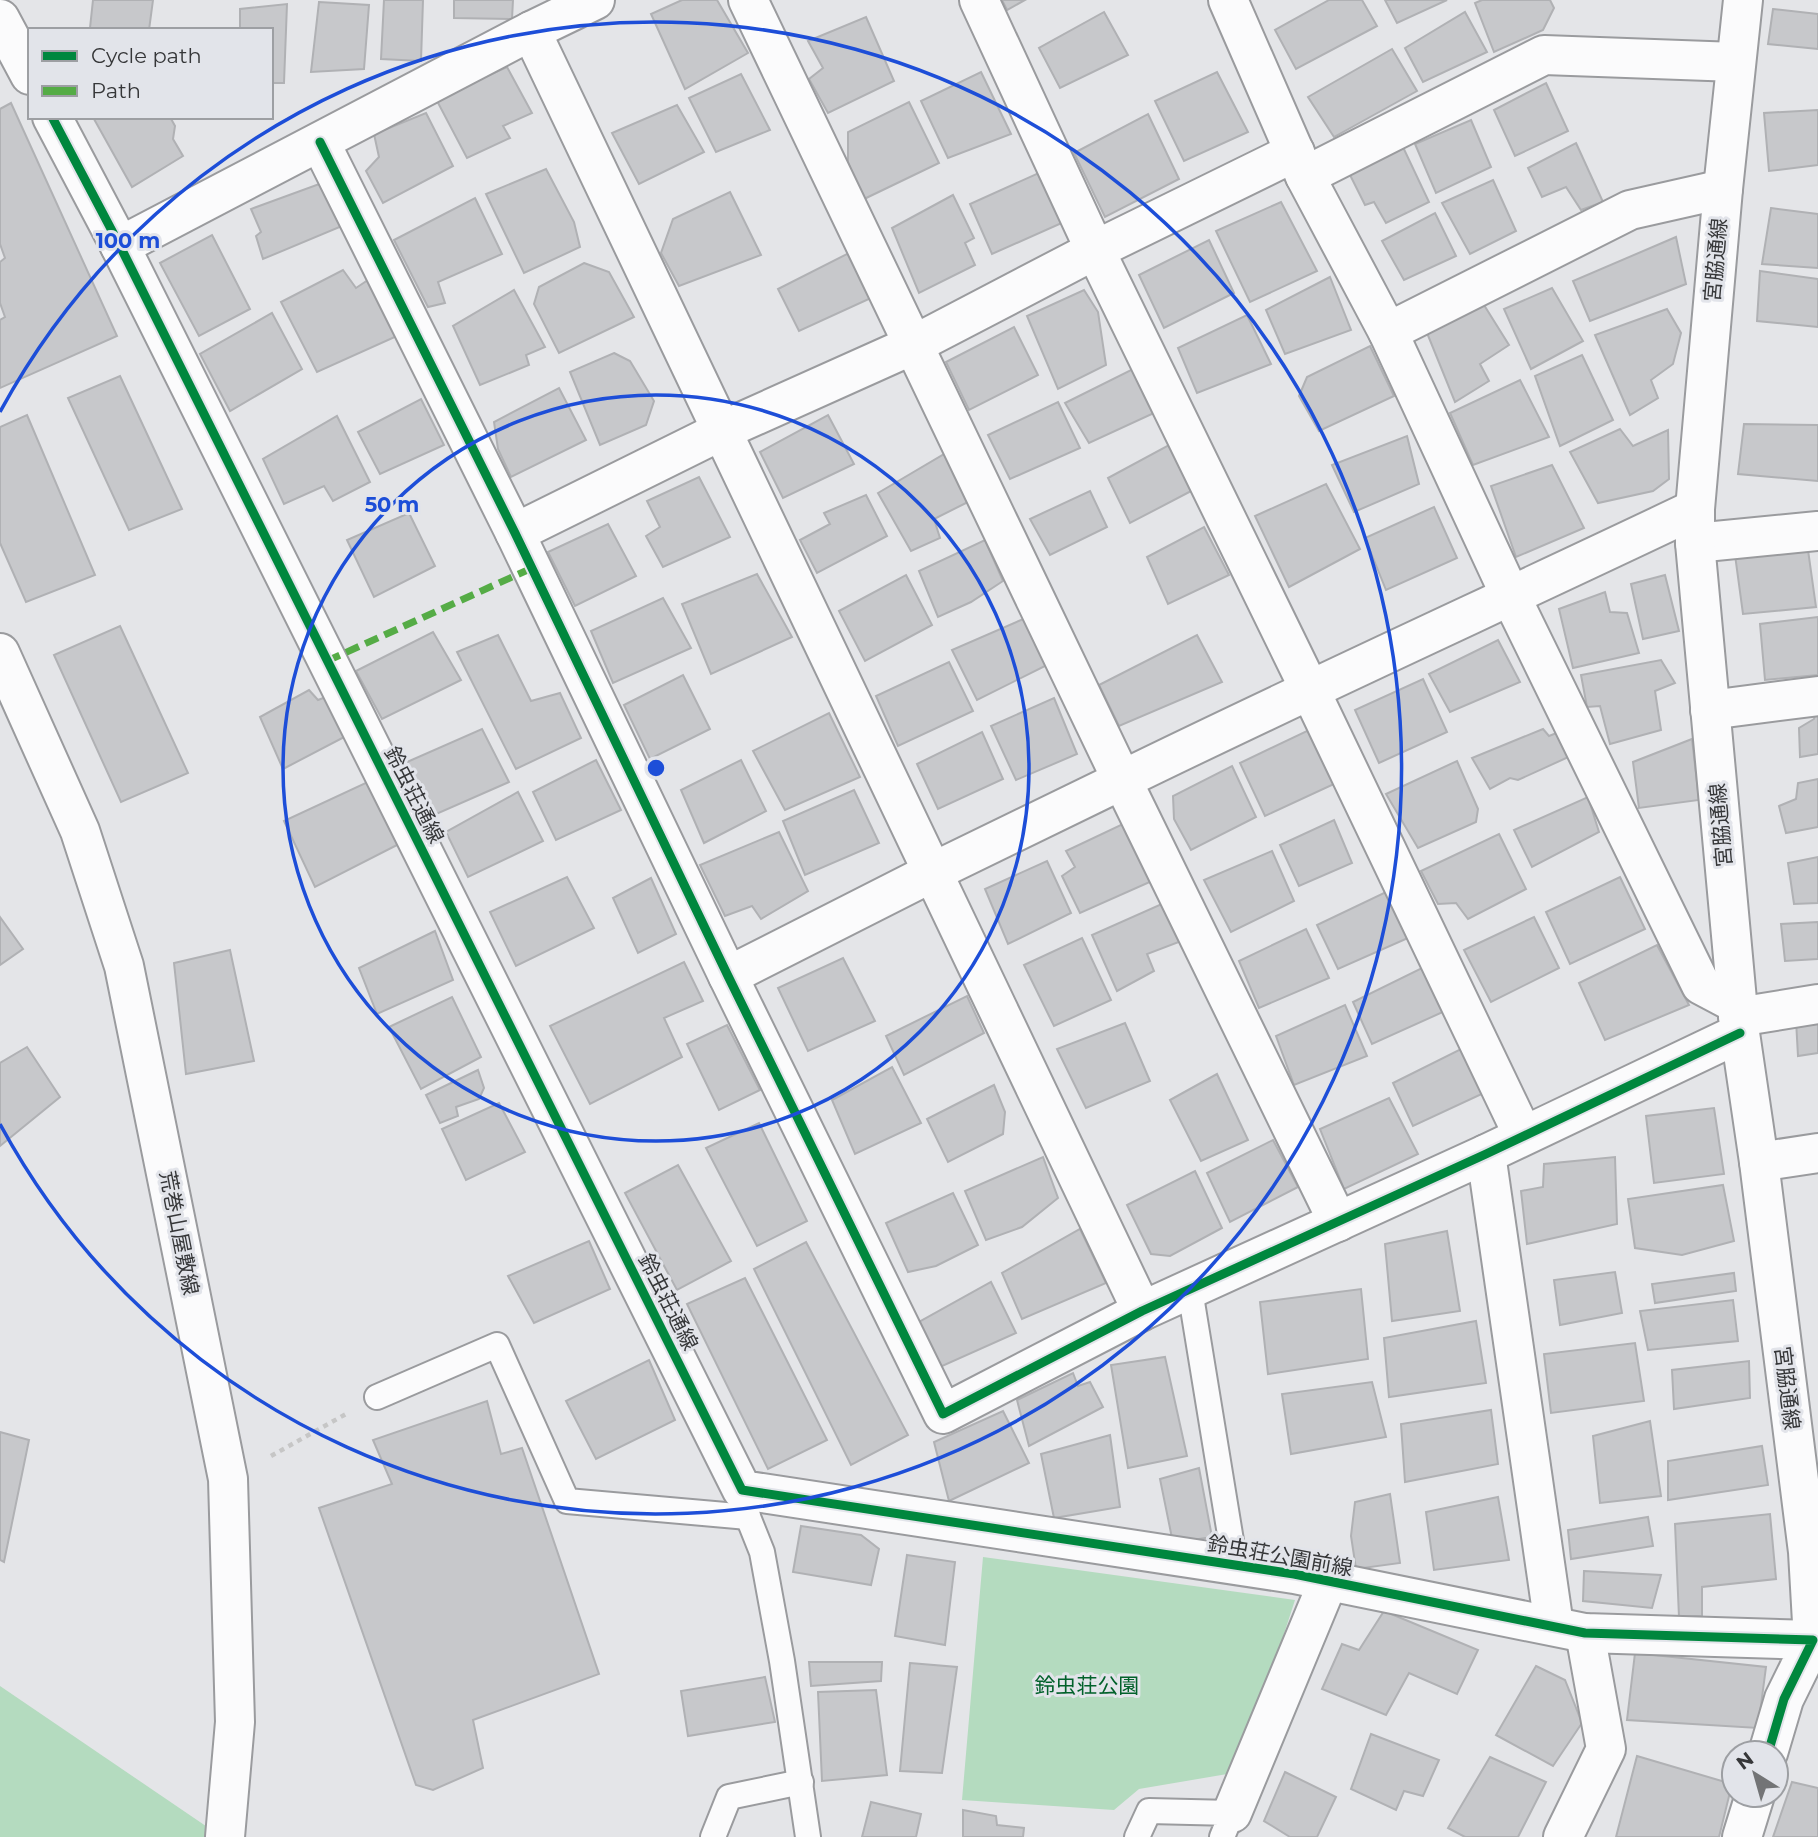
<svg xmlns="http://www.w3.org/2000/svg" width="1818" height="1837" viewBox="0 0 1818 1837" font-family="Montserrat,'Noto Sans JP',sans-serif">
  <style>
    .green { fill: #b4dbbf }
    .building { fill: #c7c8cb; stroke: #b0b1b4; stroke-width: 2 }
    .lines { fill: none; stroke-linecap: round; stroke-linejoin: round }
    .service-casing { stroke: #9a9b9e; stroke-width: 28 }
    .minor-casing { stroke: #9a9b9e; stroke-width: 42 }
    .tertiary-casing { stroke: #9a9b9e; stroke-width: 42 }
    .path { stroke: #c6c6c6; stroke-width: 4.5; stroke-dasharray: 5 5; stroke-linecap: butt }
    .service { stroke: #fbfbfc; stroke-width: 24 }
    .minor { stroke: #fbfbfc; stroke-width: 38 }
    .tertiary { stroke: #fbfbfc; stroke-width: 38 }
    .quiet { stroke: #55ac46; stroke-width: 7; stroke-dasharray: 14 7; stroke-linecap: butt }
    .cycleway-casing { stroke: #e2e4ea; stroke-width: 13 }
    .cycleway { stroke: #00873e; stroke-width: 9 }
    .ring { fill: none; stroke: #1d4ed8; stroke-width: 3.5 }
    .labels { text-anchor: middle; stroke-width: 6; stroke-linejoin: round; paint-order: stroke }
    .street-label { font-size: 21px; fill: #363739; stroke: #e2e4ea }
    .park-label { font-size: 21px; fill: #02612b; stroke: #e2e4ea }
    .centre { fill: #1d4ed8; stroke: #e2e4ea; stroke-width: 3.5 }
    .ring-label { font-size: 21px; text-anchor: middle; font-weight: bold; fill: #1d4ed8; stroke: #e2e4ea; stroke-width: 6; stroke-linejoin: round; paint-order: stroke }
  </style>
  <rect width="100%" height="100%" fill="#e4e5e8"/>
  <!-- green -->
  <g class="green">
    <path d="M983,1557l312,43 -56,172 -100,17 -25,21 -152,-10z"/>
    <path d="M0,1686l222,151h-222z"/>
  </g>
  <!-- building -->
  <g class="building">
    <path d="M93,0h60l-4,30 -59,-2z"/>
    <path d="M384,0h39l-2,61 -40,-2z"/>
    <path d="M454,0h59l-1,19 -58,-1z"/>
    <path d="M682,0h35l31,53 -63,36 -34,-75z"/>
    <path d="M1002,0h23l-18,10z"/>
    <path d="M1329,0h33l15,26 -81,43 -21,-39z"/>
    <path d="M1385,0h62l-50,23z"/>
    <path d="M1482,0h68l4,8 -11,22 -49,22 -19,-49z"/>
    <path d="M319,2l50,3 -5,64 -53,3z"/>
    <path d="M287,4l-3,79h-13v-53h-31v-21z"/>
    <path d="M1773,9l45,5v35l-50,-5z"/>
    <path d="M1104,12l24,43 -68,33 -21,-40z"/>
    <path d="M1465,12l22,40 -64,30 -18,-34z"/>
    <path d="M866,17l28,64 -66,32 -19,-34 14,-11 -15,-27z"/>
    <path d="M1392,49l25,42 -83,46 -26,-40z"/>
    <path d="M507,67l25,46 -29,13 7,12 -43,20 -31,-59z"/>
    <path d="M981,72l30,62 -63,24 -27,-57z"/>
    <path d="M1217,72l31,60 -64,29 -29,-60z"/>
    <path d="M741,74l29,56 -54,22 -27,-54z"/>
    <path d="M1546,83l22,48 -53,25 -21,-46z"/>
    <path d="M909,102l30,61 -77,37 -14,-38v-30z"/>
    <path d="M11,103l106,233 -117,52v-68l5,-3 -5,-14v-41l5,-4 -5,-14v-135z"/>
    <path d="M677,105l27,47 -65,32 -27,-51z"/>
    <path d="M1818,110v55l-49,6 -5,-58z"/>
    <path d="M426,113l27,53 -70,37 -17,-32 13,-14 -5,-23z"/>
    <path d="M1148,114l31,65 -74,38 -31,-64z"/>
    <path d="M99,117h71l5,9 -2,13 10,17 -51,31 -38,-68z"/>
    <path d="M1471,120l20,47 -55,26 -21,-49z"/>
    <path d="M1576,143l27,59 -22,8 -15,-23 -24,10 -14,-29z"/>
    <path d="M1402,145l27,57 -43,21 -12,-21 -9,3 -17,-34z"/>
    <path d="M546,169l28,53 6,25 -56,26 -38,-79z"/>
    <path d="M1041,172l23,50 -72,32 -22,-50z"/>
    <path d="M1493,180l23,51 -46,23 -28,-51z"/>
    <path d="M322,183l20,43 -79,33 -7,-23 5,-4 -10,-23z"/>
    <path d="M730,192l31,63 -82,31 -18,-33 12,-34z"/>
    <path d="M953,195l21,43 -9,5 10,22 -56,28 -27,-65z"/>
    <path d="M475,198l27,56 -64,28 7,21 -17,4 -34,-67z"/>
    <path d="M1281,202l36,69 -67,31 -34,-71z"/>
    <path d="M1771,208l47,6v54l-56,-4z"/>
    <path d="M1435,213l21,43 -52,24 -22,-39z"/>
    <path d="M212,235l38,74 -51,27 -39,-73z"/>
    <path d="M1676,237l10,47 -96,37 -17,-40z"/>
    <path d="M1209,240l25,53 -70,35 -25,-53z"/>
    <path d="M849,253l22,45 -72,33 -21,-42z"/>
    <path d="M584,263l25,9 25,45 -75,36 -25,-49 5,-17z"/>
    <path d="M343,270l13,18 15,-10 26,58 -80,36 -36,-70z"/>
    <path d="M1760,271l58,8v48l-61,-6z"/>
    <path d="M1330,277l21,53 -66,24 -19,-44z"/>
    <path d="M1552,288l31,53 -52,28 -27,-60z"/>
    <path d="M514,290l31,57 -19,8 3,10 -49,20 -27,-59z"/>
    <path d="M1084,290l14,22 8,53 -48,24 -31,-73z"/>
    <path d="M1484,305l25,40 -29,19 9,17 -34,21 -30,-74z"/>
    <path d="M1667,309l14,24 -8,31 -22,16 7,18 -28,17 -35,-80z"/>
    <path d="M272,313l30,56 -72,42 -30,-57z"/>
    <path d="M1247,315l24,49 -74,29 -19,-45z"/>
    <path d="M1014,327l24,48 -69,35 -23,-48z"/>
    <path d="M1370,346l24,50 -75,35 -20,-35 8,-19z"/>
    <path d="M614,353l16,8 24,40 -8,24 -46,20 -30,-73z"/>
    <path d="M1582,355l31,65 -53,26 -25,-70z"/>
    <path d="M1133,369l21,44 -65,30 -24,-40z"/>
    <path d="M120,376l62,133 -53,21 -61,-132z"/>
    <path d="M1520,380l29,57 -76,28 -23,-52z"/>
    <path d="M559,388l27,52 -75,37 -13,-28 -4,-27z"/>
    <path d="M421,399l23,46 -64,29 -22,-42z"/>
    <path d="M1058,402l22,46 -70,31 -22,-44z"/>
    <path d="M27,415l68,160 -69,27 -26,-59v-116z"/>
    <path d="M828,415l26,49 -71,34 -23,-46z"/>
    <path d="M337,416l33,66 -37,19 -9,-15 -40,18 -21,-45z"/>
    <path d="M1744,424l74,1v56l-80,-7z"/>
    <path d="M1620,429l13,17 35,-16 1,49 -16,12 -55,12 -28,-51z"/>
    <path d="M1407,436l12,48 -65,28 -22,-47z"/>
    <path d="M1169,445l26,44 -65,34 -22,-45z"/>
    <path d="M946,453l26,47 -38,19 6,19 -29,13 -33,-58z"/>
    <path d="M1552,465l32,63 -68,29 -25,-71z"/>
    <path d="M699,477l31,60 -67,30 -17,-31 14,-9 -13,-26z"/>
    <path d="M1326,484l34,65 -71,38 -34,-71z"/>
    <path d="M1090,491l17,36 -57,28 -20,-36z"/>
    <path d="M866,495l21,41 -70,37 -17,-33 30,-16 -6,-11z"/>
    <path d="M1434,507l23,51 -71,32 -21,-52z"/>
    <path d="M409,513l26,53 -61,31 -27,-57z"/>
    <path d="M608,524l28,52 -61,30 -27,-54z"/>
    <path d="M1204,527l25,48 -61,29 -21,-47z"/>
    <path d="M985,540l18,41 -32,21 -33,15 -19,-46z"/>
    <path d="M1808,550l8,57 -73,7 -8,-59z"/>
    <path d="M757,574l35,63 -81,37 -29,-70z"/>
    <path d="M906,575l26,50 -67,36 -26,-50z"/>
    <path d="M1665,575l14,56 -36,8 -12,-55z"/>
    <path d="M1605,592l5,20 17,1 12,40 -66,15 -14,-59z"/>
    <path d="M663,598l28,50 -78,35 -22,-52z"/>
    <path d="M1028,617l23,46 -74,37 -25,-50z"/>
    <path d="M1818,617v58l-53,5 -5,-56z"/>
    <path d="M120,626l68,147 -67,29 -67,-147z"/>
    <path d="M433,632l28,48 -79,39 -26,-48z"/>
    <path d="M498,635l33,66 29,-8 21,45 -65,31 -59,-117z"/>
    <path d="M1197,635l25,47 -103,44 -20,-41z"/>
    <path d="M1498,640l22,42 -70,30 -21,-38z"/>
    <path d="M1661,660l14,23 -20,8 6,39 -51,14 -10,-38 -13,1 -6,-32z"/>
    <path d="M949,662l24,49 -75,35 -22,-50z"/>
    <path d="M683,675l27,54 -60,30 -26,-54z"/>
    <path d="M1423,679l24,53 -68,31 -24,-53z"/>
    <path d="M309,690l9,10 13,-5 19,39 -67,35 -23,-52z"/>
    <path d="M1054,698l23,56 -61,26 -25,-54z"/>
    <path d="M1816,708h2v46l-18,3 -1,-29 15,-9z"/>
    <path d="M829,713l31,64 -75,33 -32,-59z"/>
    <path d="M482,729l27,53 -75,33 -27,-53z"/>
    <path d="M1543,729l6,7 15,-6 11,24 -57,26 -8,-2 -20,11 -18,-31z"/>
    <path d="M1309,730l25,54 -69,32 -25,-53z"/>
    <path d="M982,732l21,47 -65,30 -21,-45z"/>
    <path d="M1692,739l7,61 -60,8 -6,-46z"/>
    <path d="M596,760l25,50 -65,30 -23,-48z"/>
    <path d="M741,760l25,51 -62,32 -23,-53z"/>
    <path d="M1457,761l21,48 -2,13 -58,26 -32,-54z"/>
    <path d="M1232,766l24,51 -65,33 -17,-31 -1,-23z"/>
    <path d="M1818,779v48l-32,6 -7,-27 17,-7 2,-16z"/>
    <path d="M372,780l29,63 -86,44 -31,-66z"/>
    <path d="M854,790l25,53 -74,32 -22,-54z"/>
    <path d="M518,792l25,49 -75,36 -22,-45z"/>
    <path d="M1588,797l11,35 -67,35 -18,-37z"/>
    <path d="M1334,820l18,43 -53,23 -19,-41z"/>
    <path d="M1125,823l27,58 -72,32 -18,-37 13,-9 -9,-16z"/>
    <path d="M779,832l29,59 -47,28 -9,-13 -27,10 -25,-51z"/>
    <path d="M1499,834l27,55 -58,30 -12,-16 -18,1 -17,-33z"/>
    <path d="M1272,851l22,50 -63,31 -27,-52z"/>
    <path d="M1818,857v46l-24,1 -6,-41z"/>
    <path d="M1047,861l24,52 -63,31 -23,-55z"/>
    <path d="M567,877l27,51 -78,38 -26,-54z"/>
    <path d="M1620,877l25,52 -75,35 -24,-52z"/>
    <path d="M651,878l25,56 -38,19 -25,-55z"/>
    <path d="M1386,892l22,46 -70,31 -21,-44z"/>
    <path d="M1164,903l20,37 -37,14 7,17 -37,20 -25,-56z"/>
    <path d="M0,917l23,32 -23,16z"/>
    <path d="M1534,917l25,51 -68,34 -27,-52z"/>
    <path d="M1818,922v37l-33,2 -4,-37z"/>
    <path d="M1306,929l23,49 -70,30 -20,-47z"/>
    <path d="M435,931l18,49 -76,34 -18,-46z"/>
    <path d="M1082,938l29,62 -57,26 -30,-61z"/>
    <path d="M1657,945l32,60 -84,35 -26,-57z"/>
    <path d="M230,950l24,111 -68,13 -12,-111z"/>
    <path d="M843,958l32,63 -67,30 -30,-63z"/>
    <path d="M684,962l19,39 -39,17 18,39 -92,47 -40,-78z"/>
    <path d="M1424,967l21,44 -73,33 -19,-42z"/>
    <path d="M967,996l17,37 -80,42 -18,-39z"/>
    <path d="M452,997l29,60 -60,32 -32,-62z"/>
    <path d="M1345,1005l22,51 -73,29 -18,-49z"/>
    <path d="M1818,1017v36l-20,3 -2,-36z"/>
    <path d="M1125,1023l25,58 -64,27 -29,-59z"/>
    <path d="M727,1025l33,65 -41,20 -32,-66z"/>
    <path d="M27,1047l33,50 -60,49v-83z"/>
    <path d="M1465,1047l21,45 -73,34 -20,-43z"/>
    <path d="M892,1067l29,56 -66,31 -23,-54z"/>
    <path d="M478,1070l6,18 -5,11 -23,8 2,9 -18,7 -14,-28z"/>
    <path d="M1217,1074l31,66 -47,21 -31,-61z"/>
    <path d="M994,1085l11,27 -2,22 -55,28 -21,-43z"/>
    <path d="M1389,1098l29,56 -74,35 -24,-60z"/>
    <path d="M499,1103l26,49 -59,28 -24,-51z"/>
    <path d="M1714,1108l10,66 -70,9 -8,-67z"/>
    <path d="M759,1123l48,98 -50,25 -51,-98z"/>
    <path d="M1273,1140l25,47 -68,35 -23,-49z"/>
    <path d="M1043,1157l15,41 -36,29 -36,13 -21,-49z"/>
    <path d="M1615,1157l2,67 -90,20 -6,-53 22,-4 1,-23z"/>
    <path d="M678,1165l53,96 -54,29 -52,-97z"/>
    <path d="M1195,1171l27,57 -52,28 -19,-2 -24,-49z"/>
    <path d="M1723,1185l11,56 -52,14 -47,-7 -7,-49z"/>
    <path d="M953,1193l25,52 -42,21 -28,6 -22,-49z"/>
    <path d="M1080,1229l26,54 -84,36 -20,-46z"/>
    <path d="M1447,1231l13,80 -68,10 -7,-77z"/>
    <path d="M589,1241l21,48 -76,34 -26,-47z"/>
    <path d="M806,1242l102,193 -57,30 -97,-196z"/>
    <path d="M1615,1272l7,41 -62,12 -6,-45z"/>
    <path d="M1734,1273l2,18 -81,12 -3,-19z"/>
    <path d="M745,1278l82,162 -59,29 -81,-165z"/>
    <path d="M991,1282l25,51 -76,34 -21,-45z"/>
    <path d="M1361,1289l7,70 -100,15 -8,-72z"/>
    <path d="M1733,1300l5,41 -90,9 -8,-39z"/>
    <path d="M1476,1321l10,62 -97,14 -5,-59z"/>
    <path d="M1635,1343l9,58 -93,12 -7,-59z"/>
    <path d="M1165,1357l22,99 -59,12 -17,-103z"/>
    <path d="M649,1360l26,60 -79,39 -30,-58z"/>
    <path d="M1749,1361l1,37 -76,11 -2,-39z"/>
    <path d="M1073,1373l5,13 12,-4 13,25 -74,39 -12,-46z"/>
    <path d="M1372,1382l14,55 -95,17 -9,-60z"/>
    <path d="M487,1401l14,53 21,-6 77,226 -126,46 10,48 -50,22 -17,-5 -97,-277 73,-24 -19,-44z"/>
    <path d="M1491,1410l7,54 -93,18 -4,-58z"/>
    <path d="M1003,1411l26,52 -80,38 -15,-59z"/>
    <path d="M1650,1421l11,75 -61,7 -7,-67z"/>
    <path d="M0,1432l29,8 -25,122 -4,-2z"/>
    <path d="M1110,1435l10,72 -66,11 -13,-64z"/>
    <path d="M1762,1446l6,39 -100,15v-39z"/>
    <path d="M1199,1468l13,69 -39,6 -13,-64z"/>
    <path d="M1390,1494l10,69 -44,6 -5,-33 4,-34z"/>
    <path d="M1498,1497l11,63 -75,10 -8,-58z"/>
    <path d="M1770,1514l6,65 -74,8v29l-23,1 -4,-93z"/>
    <path d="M1648,1517l5,29 -82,13 -3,-29z"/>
    <path d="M801,1526l60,9 18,14 -8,36 -78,-13z"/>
    <path d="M907,1555l48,7 -10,83 -50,-9z"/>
    <path d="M1584,1571l77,4 -9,33 -69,-7z"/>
    <path d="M1384,1611l94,39 -21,44 -48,-21 -23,42 -64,-26 20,-45 17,6z"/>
    <path d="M1635,1653l131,14 -8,61 -131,-8z"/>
    <path d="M809,1662h73l-1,19 -70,5z"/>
    <path d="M910,1663l47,4 -15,106 -42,-2z"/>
    <path d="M1536,1666l29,14 17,43 -29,43 -57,-31z"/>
    <path d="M765,1677l10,45 -87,14 -7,-45z"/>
    <path d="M876,1690l11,85 -65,6 -4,-89z"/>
    <path d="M1371,1734l68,26 -16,36 -19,-5 -8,19 -45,-21z"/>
    <path d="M1637,1756l95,28 -13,53h-103z"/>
    <path d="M1490,1757l56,25 -28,55h-53l-17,-9z"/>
    <path d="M1285,1772l51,25 -19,40h-27l-26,-16z"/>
    <path d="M1792,1782l26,6v49h-45z"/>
    <path d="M871,1802l50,12 -5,23h-54z"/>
    <path d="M963,1810l33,6 1,9 27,3 -1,9h-60z"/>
  </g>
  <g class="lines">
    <defs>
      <g id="service">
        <path d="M1190,1290l45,275"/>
        <path d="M377,1397l120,-52 70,156 181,16"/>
        <path d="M745,1501l3,16 14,35 20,109 26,176"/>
        <path d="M713,1837l16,-40 72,-15"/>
        <path d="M1137,1837l12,-26 83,2 -10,24"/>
      </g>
      <g id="minor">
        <path d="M979,0l116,250 214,438 214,447"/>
        <path d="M1228,0l77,176 83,156 123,265 190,388 36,19"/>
        <path d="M0,19l30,56"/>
        <path d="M531,31l611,1280"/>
        <path d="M52,117l68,129 622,1244 552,84 291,59 228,7 -29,59 -16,54"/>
        <path d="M320,142l195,391 213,443 215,438 199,-103 344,-157 254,-121"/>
        <path d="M1305,176l239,-121 192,7"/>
        <path d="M120,246l411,-215 64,-31"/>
        <path d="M1388,332l242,-122 93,-21"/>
        <path d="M515,533l206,-102 194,-87 180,-94 200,-98"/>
        <path d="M1695,543l123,-12"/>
        <path d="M1710,710l108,-14"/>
        <path d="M728,976l203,-103 191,-93 -374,-780"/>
        <path d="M1738,1017l80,-13"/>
        <path d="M1486,1154l68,472"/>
        <path d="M1759,1162l59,-9"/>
        <path d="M1338,1222l-216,-442c190,-93 382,-180 573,-271"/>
        <path d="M1232,1813l96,-231"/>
        <path d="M1563,1837l43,-88 -21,-116"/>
        <path d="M1742,1837l13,-42"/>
      </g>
      <g id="tertiary">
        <path d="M1743,0l-20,189 -28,320v34l45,490 19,129 49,390 5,88 5,5"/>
        <path d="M0,653l80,178 44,135 104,513 7,243 -10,115"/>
      </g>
    </defs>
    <!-- service casing -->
    <use href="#service" class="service-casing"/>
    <!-- minor casing -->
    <use href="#minor" class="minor-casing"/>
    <!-- tertiary casing -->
    <use href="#tertiary" class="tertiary-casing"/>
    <!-- path -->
    <path class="path" d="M271,1456l75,-42"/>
    <!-- service -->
    <use href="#service" class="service"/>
    <!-- minor -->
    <use href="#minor" class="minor"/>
    <!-- tertiary -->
    <use href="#tertiary" class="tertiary"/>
    <!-- quiet -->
    <path class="quiet" d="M327,661l205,-93"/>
    <defs>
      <g id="cycleway">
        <path d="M52,117l68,129 622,1244 552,84 291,59 228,7 -29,59 -16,54"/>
        <path d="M320,142l195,391 213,443 215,438 199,-103 344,-157 254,-121"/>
      </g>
    </defs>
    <!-- cycleway casing -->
    <use href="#cycleway" class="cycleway-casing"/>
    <!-- cycleway -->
    <use href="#cycleway" class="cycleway"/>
  </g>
  <!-- distance rings -->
  <g class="ring">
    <circle cx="656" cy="768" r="373"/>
    <path d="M0 412A746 746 0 1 1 0 1124"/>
  </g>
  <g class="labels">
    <!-- street labels -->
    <g class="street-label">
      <text transform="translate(1716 260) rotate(-85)" y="7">宮脇通線</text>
      <text transform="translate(414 795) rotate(63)" y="7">鈴虫荘通線</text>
      <text transform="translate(1721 825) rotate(-95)" y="7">宮脇通線</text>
      <text transform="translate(179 1233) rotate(79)" y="7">荒巻山屋敷線</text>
      <text transform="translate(668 1302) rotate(63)" y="7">鈴虫荘通線</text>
      <text transform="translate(1787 1388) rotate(83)" y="7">宮脇通線</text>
      <text transform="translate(1280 1556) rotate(10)" y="7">鈴虫荘公園前線</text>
    </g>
    <!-- park labels -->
    <g class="park-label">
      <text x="1087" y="1693">鈴虫荘公園</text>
    </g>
  </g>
  <circle cx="656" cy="768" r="10" class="centre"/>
  <g class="ring-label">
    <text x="128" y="248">100 m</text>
    <text x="392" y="512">50 m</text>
  </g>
  <!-- legend -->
  <rect x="28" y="28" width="245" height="91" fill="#e2e4ea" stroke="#9d9fa3" stroke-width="2"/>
  <rect x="42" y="51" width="35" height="10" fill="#00873e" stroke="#9d9fa3" stroke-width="2"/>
  <text x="91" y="63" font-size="21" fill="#363739">Cycle path</text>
  <rect x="42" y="86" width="35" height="10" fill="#55ac46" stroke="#9d9fa3" stroke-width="2"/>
  <text x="91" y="98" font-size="21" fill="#363739">Path</text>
  <!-- north arrow -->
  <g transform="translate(1755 1774) rotate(323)"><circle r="33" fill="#e2e4ea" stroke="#9d9fa3" stroke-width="2"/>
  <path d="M0-5L12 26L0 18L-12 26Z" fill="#737476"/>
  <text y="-10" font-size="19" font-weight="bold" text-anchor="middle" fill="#363739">N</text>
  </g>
</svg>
